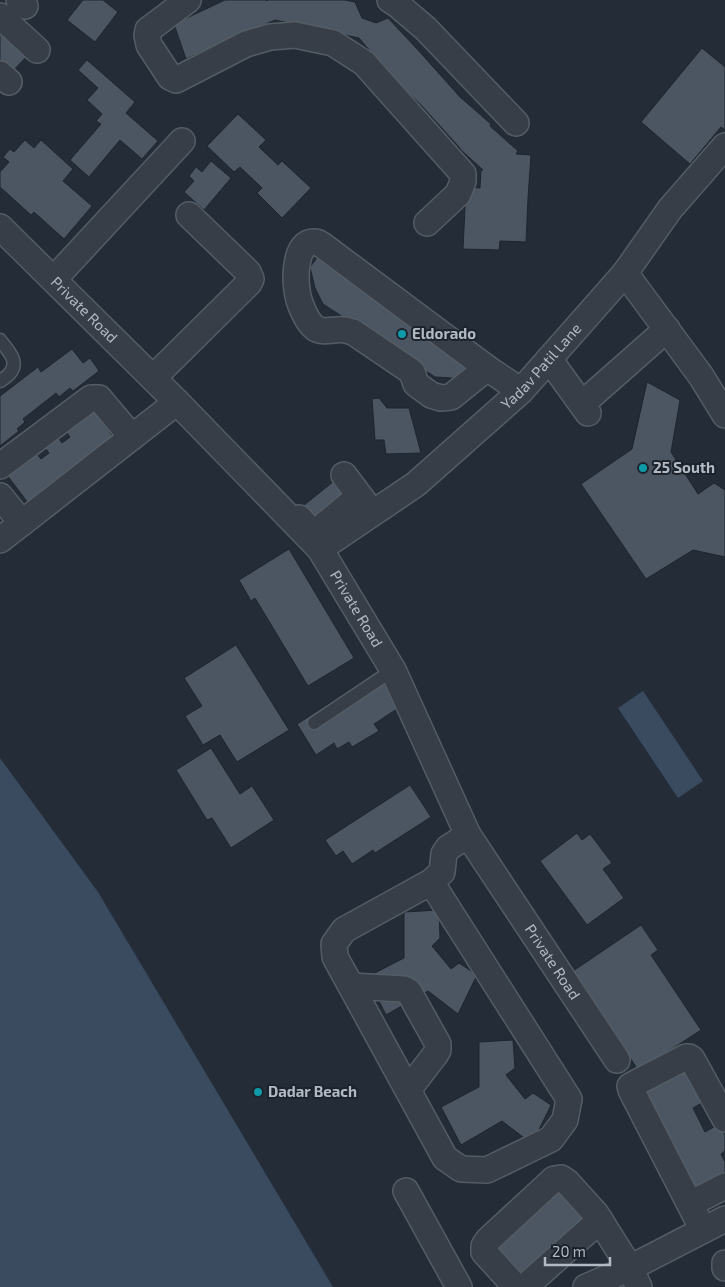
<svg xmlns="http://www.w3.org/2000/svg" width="725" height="1287" viewBox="0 0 725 1287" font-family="'Exo 2',sans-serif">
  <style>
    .water { fill: #3a4a5f }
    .building { fill: #4c5663; stroke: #1e252e }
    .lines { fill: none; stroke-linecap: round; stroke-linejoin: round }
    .service-casing { stroke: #545c65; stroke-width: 15 }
    .minor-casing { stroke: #545c65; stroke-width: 28 }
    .service { stroke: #373e48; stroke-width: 12 }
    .minor { stroke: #373e48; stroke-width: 25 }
    .culture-dot { fill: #0f9aa8; stroke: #1c232c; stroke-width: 2 }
    .labels { text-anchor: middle; stroke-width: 4; stroke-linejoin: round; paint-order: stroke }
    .street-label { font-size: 15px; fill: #b1b9c4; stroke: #1c232c }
    .poi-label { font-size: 15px; font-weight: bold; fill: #b1b9c4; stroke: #1c232c; text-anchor: start }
  </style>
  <rect width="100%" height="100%" fill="#232c37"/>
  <!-- water -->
  <g class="water">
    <path d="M643,691l60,90 -25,17 -60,-90z"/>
    <path d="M0,758l98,134 235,395h-333z"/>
  </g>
  <!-- building -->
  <g class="building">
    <path d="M83,0h20l15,12 -23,30 -28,-22z"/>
    <path d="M225,0h41l1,1 1,-1h77l10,2 7,16 14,5 12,-5 30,32 42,47 31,27 -1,2 28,25 -2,3 15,1 -3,43 -2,44 -26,-1 -1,9 -36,-1 3,-62 14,1 1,-18h2l-23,-21v-1l-39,-43 -27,-26 -35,-41 -84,-18 -89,39 -12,-35z"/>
    <path d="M0,23l31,29 -22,23 -9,-9z"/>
    <path d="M702,48l23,19v63l-4,-3 -31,37 -49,-42z"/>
    <path d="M87,60l48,42 -9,11 32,28 -16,18 -22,-19 -31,37 -19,-17 31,-36 -5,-3 6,-7 -15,-14 11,-12 -20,-18z"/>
    <path d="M238,114l28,26 -7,7 19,18 4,-4 29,27 -29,30 -25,-25 5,-5 -22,-21 -6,5 -27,-26z"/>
    <path d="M25,140l9,8 7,-8 32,29 -10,12 29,25 -28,33 -30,-27 -3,3 -31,-28v-15l9,-10 -6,-5 7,-8 4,3z"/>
    <path d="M211,161l20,17 -27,32 -20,-18 10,-11 -5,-5 7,-9 6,5z"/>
    <path d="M320,254l159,110 -10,15 -34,-2 -112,-73 -8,-16 -5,-21z"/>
    <path d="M72,349l11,14 7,-5 9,13 -26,20 -3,-3 -11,9 -3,-4 -33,26 2,3 -8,7 2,2 -19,15v-50l38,-29 3,5z"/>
    <path d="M647,382l33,18 -9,52 27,42 16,-11 11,7v67l-32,-7 -47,29 -65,-95 51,-35z"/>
    <path d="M379,398l8,10h22l12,45 -35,1 -2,-14h-9l-3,-41z"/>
    <path d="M89,404l28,38 -86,65 -27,-36 29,-22 8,10 8,-6 -9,-12 13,-10 9,12 8,-6 -9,-12z"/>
    <path d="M339,477l16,21 -38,29 -19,-17z"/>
    <path d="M289,549l65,109 -46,28 -53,-88 -4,3 -12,-21z"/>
    <path d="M236,645l53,85 -52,32 -17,-27 -17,10 -18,-29 17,-10 -18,-28z"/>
    <path d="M382,679l18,28 -26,17 5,7 -27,16 -3,-5 -12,7 -3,-6 -18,12 -19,-31 60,-38 4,7z"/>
    <path d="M211,748l29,46 12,-8 22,34 -43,28 -19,-30 -5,2 -31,-50z"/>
    <path d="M410,785l21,32 -56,36 -2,-3 -21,14 -9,-13 -7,5 -11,-16z"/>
    <path d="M577,833l5,7 8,-6 22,29 -9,6 21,29 -37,27 -47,-64z"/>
    <path d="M439,910l1,28 -8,8 19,23 8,-6 18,12 -19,39 -30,-23 -42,24 -19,-38 37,-19v-46z"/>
    <path d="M641,925l17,25 -7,5 50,75 -52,34 -7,12 -69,-105z"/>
    <path d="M513,1040l2,28 -9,7 19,24 8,-6 18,12 -19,39 -30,-23 -41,24 -20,-38 38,-20v-45z"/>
    <path d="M686,1060l21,40 -14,8 12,24 14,-8 6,11v16l-4,3 4,8v17l-34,18 -57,-110z"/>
    <path d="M561,1185l29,31 -69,67 -30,-31z"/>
  </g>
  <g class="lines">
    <defs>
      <g id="service">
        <path d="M0,340c7,10 20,21 10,33 -2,3 -7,6 -10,8"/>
        <path d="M314,723l79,-53"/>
      </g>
      <g id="minor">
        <path d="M19,0l6,6"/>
        <path d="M188,0l-40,30 -1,5 2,10 21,32 6,3 70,-36 24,-7 25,-2 38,8 31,20 99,111v7l-5,13 -31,29"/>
        <path d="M390,0l8,5 28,24 90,94"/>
        <path d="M0,16l37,34"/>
        <path d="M0,74l9,8"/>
        <path id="s1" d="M0,227l177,175 143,147 73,121 75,165 149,225"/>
        <path d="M625,273l76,103 24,39"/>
        <path d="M54,279l128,-138"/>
        <path d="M549,359l39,54"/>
        <path d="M487,368l-36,29 -10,1 -10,-3 -15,-11 -4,-12 -59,-40c-3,0 -5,-2 -8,-2 -9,-2 -21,4 -30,-2 -9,-7 -17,-27 -18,-38 -2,-13 -2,-50 18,-48 3,0 5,2 7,3l165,123 34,23"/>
        <path d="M153,378l96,-95 2,-4 -3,-7 -59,-57"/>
        <path d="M582,404l85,-75"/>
        <path d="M0,466l91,-68h8l33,39"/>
        <path d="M344,475l27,36"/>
        <path d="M0,496l22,27"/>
        <path d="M299,518l11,12 7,1 39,-32"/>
        <path d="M0,540l177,-138"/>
        <path id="s2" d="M320,549l96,-65 105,-93 104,-118 45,-64 55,-63"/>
        <path d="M431,882l138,217 -4,21 -14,19 -64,31 -26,-1 -16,-11 -110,-201 -1,-13 10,-14 87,-48 11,-10 2,-18 4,-6 20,-13"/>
        <path d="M351,986l53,3 5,3 29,52v6l-3,5 -27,35"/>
        <path d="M406,1191l53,96"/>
        <path d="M690,1204l35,-18"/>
        <path d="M703,1230l-72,-140 -1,-4 56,-29h3l3,2 33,60"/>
        <path d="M725,1263v5"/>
        <path d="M520,1287l-6,-2 -30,-33v-6l4,-6 66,-61 7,-1 6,4 29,32 34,54 9,19"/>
        <path d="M524,1287l3,-2 73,-65"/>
        <path d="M586,1287l44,-19 95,-49"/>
      </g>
    </defs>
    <!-- service casing -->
    <use href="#service" class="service-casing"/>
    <!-- minor casing -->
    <use href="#minor" class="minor-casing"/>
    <!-- service -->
    <use href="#service" class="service"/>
    <!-- minor -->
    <use href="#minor" class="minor"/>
  </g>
  <!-- markers -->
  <g class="culture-dot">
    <circle cx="402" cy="334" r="5"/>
    <circle cx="643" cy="468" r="5"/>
    <circle cx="258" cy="1092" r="5"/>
  </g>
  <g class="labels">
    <!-- street labels -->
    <g class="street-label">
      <text dy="5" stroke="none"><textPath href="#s1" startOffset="118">Private Road</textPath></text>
      <text dy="5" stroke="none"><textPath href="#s2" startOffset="288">Yadav Patil Lane</textPath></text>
      <text dy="5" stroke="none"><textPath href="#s1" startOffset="524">Private Road</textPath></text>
      <text dy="5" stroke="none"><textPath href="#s1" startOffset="929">Private Road</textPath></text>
    </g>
    <!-- poi labels -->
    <g class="poi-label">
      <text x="412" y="339">Eldorado</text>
      <text x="653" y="473">25 South</text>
      <text x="268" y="1097">Dadar Beach</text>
    </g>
  </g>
  <!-- scale -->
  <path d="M545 1257v8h65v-8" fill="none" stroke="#b1b9c4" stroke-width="2.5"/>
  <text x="552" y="1257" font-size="15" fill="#b1b9c4" stroke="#1c232c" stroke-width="4" paint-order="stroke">20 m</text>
</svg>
